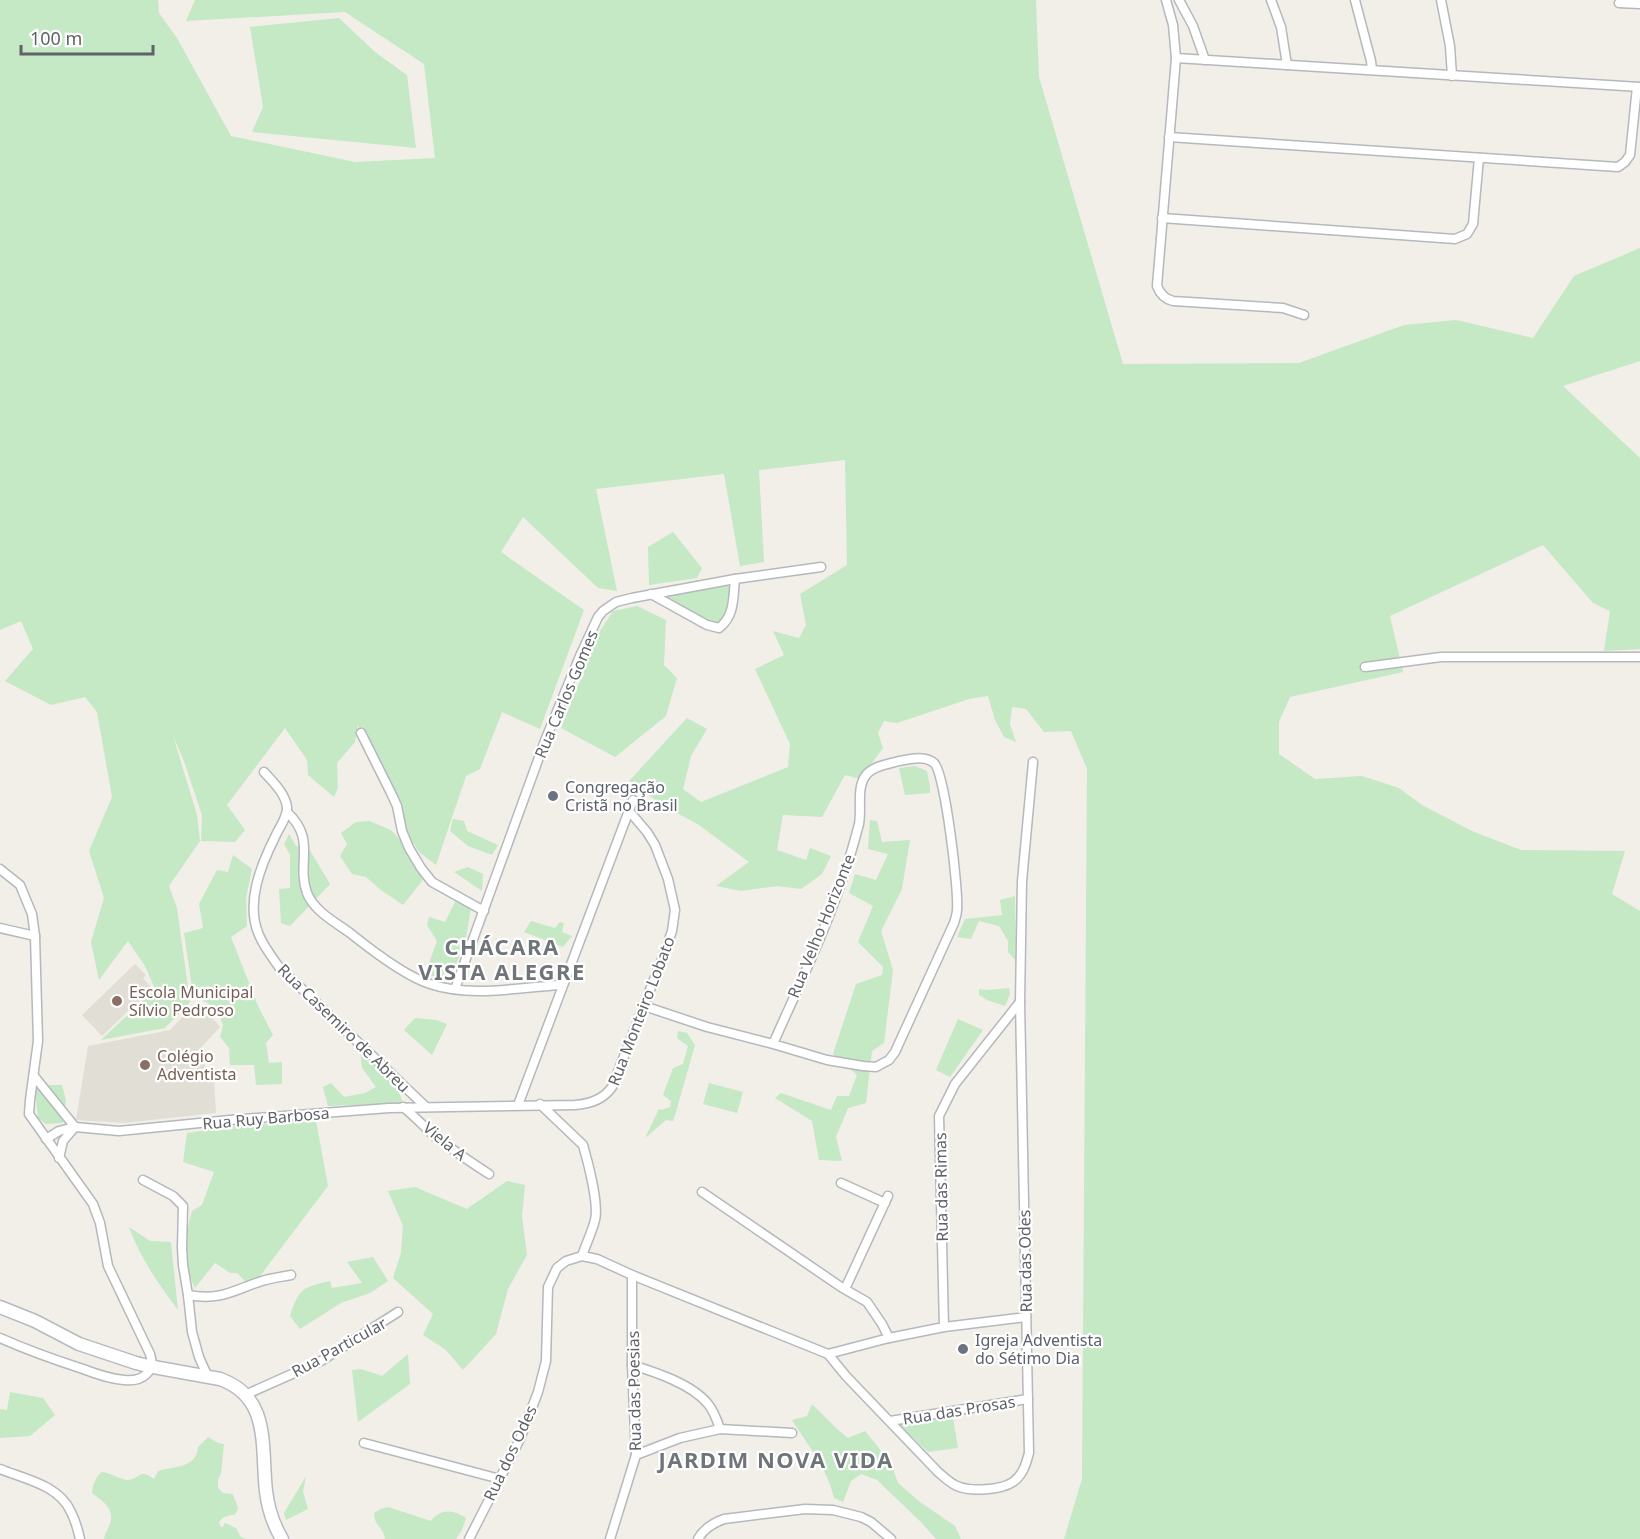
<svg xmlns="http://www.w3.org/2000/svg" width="1640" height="1539" viewBox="0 0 1640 1539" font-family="'Noto Sans',sans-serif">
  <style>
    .education { fill: #e1ded6 }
    .green { fill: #c5e8c5 }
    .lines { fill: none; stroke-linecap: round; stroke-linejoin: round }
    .minor-casing { stroke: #b5b8bc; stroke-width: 11 }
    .secondary-casing { stroke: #b6babf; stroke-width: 15 }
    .minor { stroke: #fff; stroke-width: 8 }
    .secondary { stroke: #fff; stroke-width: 12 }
    .worship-dot { fill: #6b7280; stroke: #fff; stroke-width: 2 }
    .education-dot { fill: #8d6e63; stroke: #fff; stroke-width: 2 }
    .labels { text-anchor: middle; stroke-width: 4.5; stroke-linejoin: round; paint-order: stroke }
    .street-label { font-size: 16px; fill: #5f6368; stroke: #fff }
    .worship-label { font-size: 16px; fill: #5b616d; stroke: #fff; text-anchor: start }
    .education-label { font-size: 16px; fill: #785e54; stroke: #fff; text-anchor: start }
    .district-label { font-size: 22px; font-weight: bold; letter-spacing: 1.5px; fill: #70757a; stroke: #fff }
  </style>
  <rect width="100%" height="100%" fill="#f1efe8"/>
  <!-- education -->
  <g class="education">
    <path d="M135,964l11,11 -3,3 9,10 -50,48 -20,-21z"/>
    <path d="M198,1001l22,26 -24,26 18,25 2,35 -92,10 -48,-3 12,-74 82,-16z"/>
  </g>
  <!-- green -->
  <g class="green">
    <path d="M0,0h158l1,13 18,25 54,98 124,26 80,-4 -11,-94 -79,-52 -159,9 9,-21h841l3,77 84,287 176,-1 105,-38 52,-5 77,18 41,-62 66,-28v113l-77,25 77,72v191l-36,2 6,-40 -17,-8 -50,-58 -153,71 13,56 -113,25 -11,25v32l36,25 47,-3 37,12 23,17 50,26 49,19 104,1 -13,43 28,17v628h-576l18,-60 5,-710 -16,-38 -27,1 -18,-23 -14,-2 -2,17 6,18 -12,-5 -9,-17 -7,-24 -19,3 -72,24 -13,-2 -6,12 5,15 -23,31 -15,-4 -23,42 -39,-2 -6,35 29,10 4,-12 21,8 -9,18 -21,15 -24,-3 -36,5 -25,-5 33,-24 -50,-37 -38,-21 -32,-23 58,-63 20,11 -16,27 -8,33 18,13 87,-35 2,-23 -35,-75 29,-14 -11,-24 26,7 7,-13 -6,-31 47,-29 -2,-105 -86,10 5,92 -24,4 -16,-92 -128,15 21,102 -19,-3 -75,-71 -22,35 83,58 -44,119 -38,-17 -22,57 -14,7 -30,89 -17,-13 -13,-20 -15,-44 -33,-63 -3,17 -18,21 1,25 -4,9 -26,-22 -1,-15 -22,-32 -58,77 18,25 -10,12 -34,-1 1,-26 -18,-54 -11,-25 24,79 3,26 -31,45 8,22 13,94 -25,26 -64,12 54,-51 -10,-23 -17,-25 -29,39 -8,-38 13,-44 -15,-47 23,-54 -15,-85 -12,-15 -34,8 -46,-24 28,-32 -12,-28 -21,9z"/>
    <path d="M339,18l36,34 32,23 9,73 -164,-16 11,-25 -13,-80z"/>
    <path d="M673,532l29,36 -5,10 -48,7 -1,-38z"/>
    <path d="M735,579l-3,28 -13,21 -68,-34z"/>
    <path d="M637,606l29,14 -2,45 13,13 -11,38 -51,41 -54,-29 39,-97 13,-20z"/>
    <path d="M915,766l12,5 3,16v6l-25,2 -6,-27z"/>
    <path d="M453,819l11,2 3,10 31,14 -6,10 -24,-9 -18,-15z"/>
    <path d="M870,820l7,1 5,21 28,-2 -8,49 -21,42 12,39 -9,73 -12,8 -6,52 -18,5 -12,29 6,24 -23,-1 -7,-39 -37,-23 6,-5 50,17 6,-14h12l8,-21 -24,-21 23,-70 26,-9 1,-8 -25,-25 15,-36 -24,-13 6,-19 21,6 12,-26 -20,-5z"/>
    <path d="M369,821l22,9 38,42 -26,33 -22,-15 -15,-13 -14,-3 -12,-18 7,-12 -6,-11 15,-11z"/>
    <path d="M289,834l7,12 13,3 21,35 -40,42 -9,-3 -2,-34 11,-1v-33l-6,-11z"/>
    <path d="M233,855l19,14 -6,29 1,28 -16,11 27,69 15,29 -7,8 3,20 13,-1v22l-26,1 -2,-20h-24l-1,-17 -9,-11 3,-12 -7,-17 -23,-13 -9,-62 19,-5 -4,-24 18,-34 11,2z"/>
    <path d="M468,867l15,7 -1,17 -28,-19z"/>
    <path d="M1015,896l1,65 -8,-9v-11l-9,-15 -20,-5 -8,18 -14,-2 8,-18 37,-4 -2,-15z"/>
    <path d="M456,900l15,8 -5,30 -13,35 -8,7 -20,-6 12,-33 -10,-16 2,-8 16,5z"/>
    <path d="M531,921l24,7 5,-6 4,1 -2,9 10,4 -9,11 -39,-15z"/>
    <path d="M1009,988l1,6 -5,12 -18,-6 -8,-5v-6l8,1z"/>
    <path d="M415,1018l21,2 11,4 -15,31 -28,-25z"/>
    <path d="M958,1019l25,11 -33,47 -14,-7z"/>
    <path d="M678,1031l9,2 8,12 -19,67 -3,9 -7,-1 -21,18 14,-29 2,1 9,-3 1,-6 -8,-6 10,-27 10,-4 5,-18 -11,-8z"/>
    <path d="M360,1050l39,42 4,11 -75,3 -5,-19 8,-4 13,14 21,-4 11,-6 -14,-19z"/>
    <path d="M709,1083l34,9 -6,21 -34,-9z"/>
    <path d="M45,1085h17l4,15 -3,23 -17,1 -8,-6 -3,-28z"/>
    <path d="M316,1121l12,65 -71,94 -10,3 -10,-10h-7l-15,-10 -20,25c-14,-28 -11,-48 -3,-77l10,-6 12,-33 -31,-10 4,-29 57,-8z"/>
    <path d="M507,1181l18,4 -3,31 5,39 -19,34 -12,45 -33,36 -17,-20 -23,-15 10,-21 -40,-36 8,-25 2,-27 -15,-35 27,-4 52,22z"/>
    <path d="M129,1227l21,14 21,1 7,68c-20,-27 -38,-52 -49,-83z"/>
    <path d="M373,1257l15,24 -18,12 -29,10 -41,26 -10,-13c9,-28 12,-28 40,-35l2,7 30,-5 -15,-21z"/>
    <path d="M408,1354l2,30 -52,38 -6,-52 9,-1 21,7z"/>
    <path d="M10,1392l33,6 12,17 -25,21 -30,2v-29l7,1z"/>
    <path d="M812,1404l25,25 11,9 17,-7 26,32 7,20 22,19 35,24 6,13h-25l-14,-16 -45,-43 -16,-6 -10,7 -8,21 -9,-4c-7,-30 -26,-53 -42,-78l15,-4z"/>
    <path d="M953,1417l5,31 -30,4 -28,-27z"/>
    <path d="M208,1437l10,6 6,1 -3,29 -3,7v8l5,5 10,1c2,9 9,13 1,21 -6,0 -13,2 -15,8l2,4h2l2,-4 11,5 4,8 5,3h-141c1,-7 6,-12 7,-19 2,-13 -10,-20 -19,-27 1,-8 3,-16 10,-21 9,1 15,6 24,8 14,1 12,-13 28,-1l4,-8c14,-5 39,-2 40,-24z"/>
    <path d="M306,1476l-3,16 5,17 -22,11 -2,-7z"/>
    <path d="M388,1507l43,14c10,-13 23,-11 35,-3l-4,12 -6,9h-71c-2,-13 -10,-11 -11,-26l7,-4z"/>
  </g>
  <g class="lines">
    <defs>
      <g id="minor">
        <path d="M1166,0l7,25 3,33 -19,228c3,8 8,13 16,15l110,7 21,7"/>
        <path d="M1179,0l14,26 12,34"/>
        <path d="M1271,0l10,27 6,38"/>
        <path d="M1355,0l16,61 1,9"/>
        <path d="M1441,0l9,46 2,30"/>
        <path d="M1619,3l21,1"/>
        <path d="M1176,58l464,29"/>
        <path d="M1169,137l449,30 7,-5 5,-7 7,-68"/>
        <path d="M1162,218l293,21 12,-5 6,-10 6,-66"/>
        <path d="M651,594l56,31 12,3c16,-12 14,-31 16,-49"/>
        <path d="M1365,667l76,-10h199"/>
        <path d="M361,733l30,60 6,13 5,25 7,17 12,20 11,14 52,29"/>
        <path d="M264,772c9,10 21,21 23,35 1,9 -8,21 -12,30 -14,28 -30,66 -16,98 5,12 13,22 20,32l147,140"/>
        <path d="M287,812c30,28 9,50 20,81 7,18 28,29 43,40 20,16 57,44 80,51 42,14 89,3 132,1"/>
        <path d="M0,869l20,16 12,29 3,22 3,105 -8,59 -1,14 64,90 7,19 8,43 42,88c6,18 -8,28 -26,26 -14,-1 -28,-6 -41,-11 -28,-9 -56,-19 -83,-31"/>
        <path d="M0,928l35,8"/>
        <path d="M455,989l91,-251 34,-82 18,-39 5,-6 13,-9 16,-4 103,-19 86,-12"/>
        <path d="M644,1006l63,21 66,17 54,16 36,6 13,1 13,-7 6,-8 59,-129c1,-4 3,-8 3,-13 2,-18 -12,-138 -23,-147 -9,-8 -24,-4 -35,-2 -11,3 -26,5 -33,14 -10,13 -4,33 -7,49 -3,11 -6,23 -10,35 -19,63 -49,124 -76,185"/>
        <path d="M34,1076l41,51 44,4 111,-11 159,-12 186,-3c15,-1 28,-5 37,-18l52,-133 8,-23 3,-21 -7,-31 -13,-34 -8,-13 -18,-21"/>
        <path d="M540,1104l43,41c5,17 16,59 12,75 -3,12 -9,24 -13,36"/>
        <path d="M518,1105l115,-305"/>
        <path d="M403,1107c10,8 19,17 28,26 18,15 38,28 58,41"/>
        <path d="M46,1139l13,-8 15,-4"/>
        <path d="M59,1158l4,-17 12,-14"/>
        <path d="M143,1180l30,16 10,10 -1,42 1,17 5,30 4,37 7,25 8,18"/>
        <path d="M841,1183l44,20"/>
        <path d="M702,1192l139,95 26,15 15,22 7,14"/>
        <path d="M845,1289l43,-93"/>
        <path d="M188,1295c34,6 45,-5 74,-14 9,-3 19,-4 29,-6"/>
        <path d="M944,1327l-5,-211 16,-32 65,-82"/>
        <path d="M828,1354l61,-16 55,-11 82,-10"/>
        <path d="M632,1365c23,7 60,19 76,39 6,7 9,16 12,25"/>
        <path d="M245,1395l76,-34 77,-49"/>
        <path d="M890,1421l138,-22"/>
        <path d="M364,1443l136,36"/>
        <path d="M636,1455l44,-17 40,-9 72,4"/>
        <path d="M0,1469c25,10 59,16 71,43 4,8 7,18 9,27"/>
        <path d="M469,1539l51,-100 18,-47 8,-31 2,-74 9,-19 9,-7 16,-5 15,3 35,16 196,79 18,22 92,96c6,5 12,11 19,14 14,6 44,4 56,-4 10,-7 13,-18 16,-29l-9,-451 2,-121 11,-119"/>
        <path d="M610,1539l26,-84 -4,-90v-90"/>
        <path d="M698,1539c6,-11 15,-16 26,-20l81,-10 28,1 28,7 10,5 20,17"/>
      </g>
      <path id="secondary" d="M0,1307l35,14 44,23 57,19 12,3 72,13c51,18 41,68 46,112 2,17 7,33 16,48"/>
    </defs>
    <!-- minor casing -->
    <use href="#minor" class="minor-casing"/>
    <!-- secondary casing -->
    <use href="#secondary" class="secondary-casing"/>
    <!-- minor -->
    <use href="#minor" class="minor"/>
    <!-- secondary -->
    <use href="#secondary" class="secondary"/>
  </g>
  <!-- markers -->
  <g class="worship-dot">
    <circle cx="553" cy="796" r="6"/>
    <circle cx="963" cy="1349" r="6"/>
  </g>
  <g class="education-dot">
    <circle cx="117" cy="1001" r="6"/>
    <circle cx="145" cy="1065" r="6"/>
  </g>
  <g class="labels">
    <!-- street labels -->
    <g class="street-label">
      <text transform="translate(566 694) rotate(-67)" y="6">Rua Carlos Gomes</text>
      <text transform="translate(821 926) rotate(-68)" y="6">Rua Velho Horizonte</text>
      <text transform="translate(641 1011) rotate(-69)" y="6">Rua Monteiro Lobato</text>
      <text transform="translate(344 1028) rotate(44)" y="6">Rua Casemiro de Abreu</text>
      <text transform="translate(266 1118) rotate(-5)" y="6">Rua Ruy Barbosa</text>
      <text transform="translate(445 1141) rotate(39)" y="6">Viela A</text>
      <text transform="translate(941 1187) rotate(-91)" y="6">Rua das Rimas</text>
      <text transform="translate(1025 1261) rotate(-91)" y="6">Rua das Odes</text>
      <text transform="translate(339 1347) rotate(-29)" y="6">Rua Particular</text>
      <text transform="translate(634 1391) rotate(-91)" y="6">Rua das Poesias</text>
      <text transform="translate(959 1410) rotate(-9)" y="6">Rua das Prosas</text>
      <text transform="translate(510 1453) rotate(-65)" y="6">Rua dos Odes</text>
    </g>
    <!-- worship labels -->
    <g class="worship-label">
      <text x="565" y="793">Congregação<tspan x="565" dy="18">Cristã no Brasil</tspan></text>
      <text x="975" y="1346">Igreja Adventista<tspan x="975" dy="18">do Sétimo Dia</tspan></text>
    </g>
    <!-- education labels -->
    <g class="education-label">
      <text x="129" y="998">Escola Municipal<tspan x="129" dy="18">Sílvio Pedroso</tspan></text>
      <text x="157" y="1062">Colégio<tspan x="157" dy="18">Adventista</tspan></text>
    </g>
    <!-- district labels -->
    <g class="district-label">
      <text x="502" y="955">CHÁCARA<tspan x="502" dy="25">VISTA ALEGRE</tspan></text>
      <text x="776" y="1468">JARDIM NOVA VIDA</text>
    </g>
  </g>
  <!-- scale -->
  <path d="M21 45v9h132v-9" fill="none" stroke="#5f6368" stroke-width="3"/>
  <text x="30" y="45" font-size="18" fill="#5f6368" stroke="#ffffff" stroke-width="4.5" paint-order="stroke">100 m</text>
</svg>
